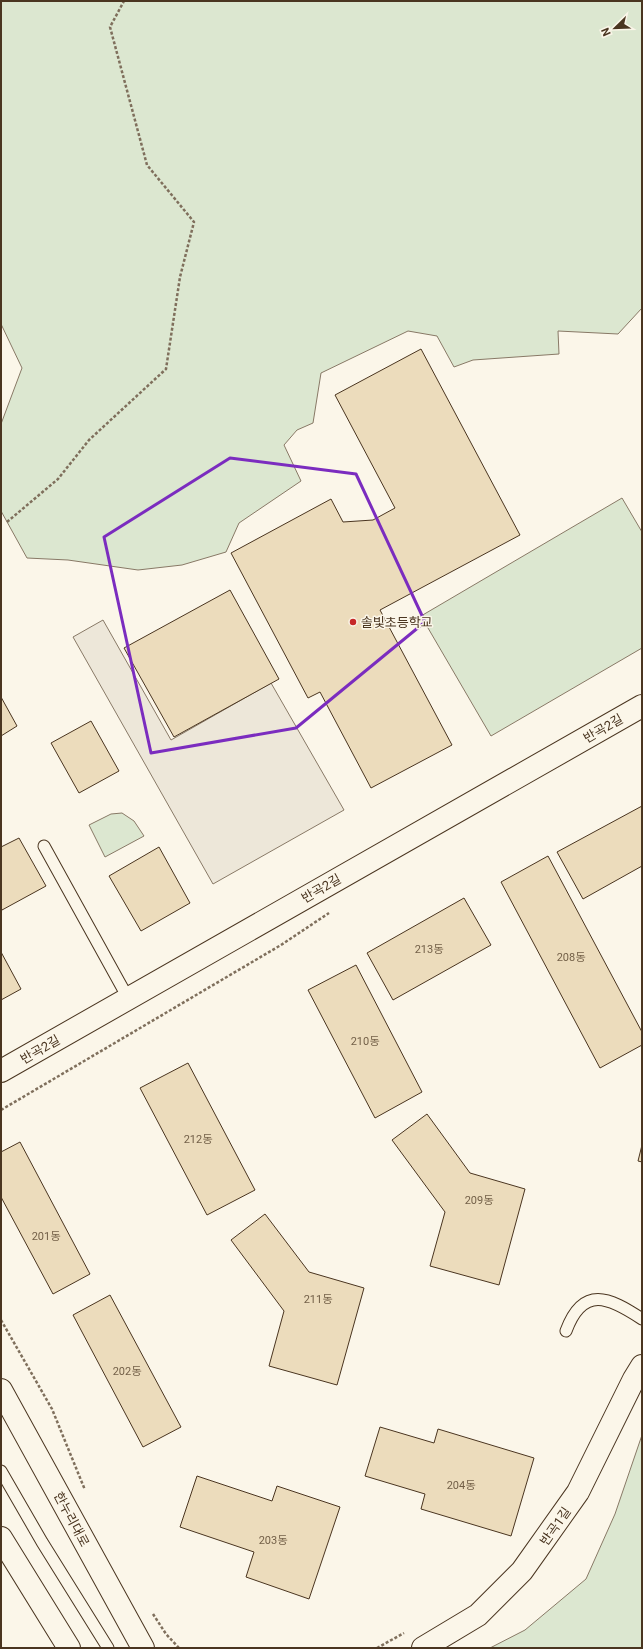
<svg xmlns="http://www.w3.org/2000/svg" width="643" height="1649" viewBox="0 0 643 1649" font-family="Roboto,'Noto Sans KR',sans-serif">
  <style>
    .green { fill: #dce7d0; stroke: #887966 }
    .parking { fill: #ede7d9; stroke: #887966 }
    .building { fill: #ecdcbc; stroke: #4a3520 }
    .lines { fill: none; stroke-linecap: round; stroke-linejoin: round }
    .lane-casing { stroke: #4a3520; stroke-width: 13 }
    .street-casing { stroke: #4a3520; stroke-width: 24 }
    .secondary-casing { stroke: #4a3520; stroke-width: 24 }
    .path { stroke: #7f6f5c; stroke-width: 2.5; stroke-dasharray: 3 2; stroke-linecap: butt }
    .lane { stroke: #fbf6e9; stroke-width: 11 }
    .street { stroke: #fbf6e9; stroke-width: 22 }
    .secondary { stroke: #fbf6e9; stroke-width: 22 }
    .marked { fill: none; stroke: #7b2cbf; stroke-width: 3; stroke-linejoin: round }
    .poi-dot { fill: #c62828; stroke: #fbf6e9; stroke-width: 1.5 }
    .labels { text-anchor: middle; stroke-width: 3; stroke-linejoin: round; paint-order: stroke }
    .number-label { font-size: 11px; fill: #725f47 }
    .poi-label { font-size: 13px; fill: #4a3520; stroke: #fbf6e9; text-anchor: start }
    .street-label { font-size: 13px; fill: #4a3520; stroke: #fbf6e9 }
  </style>
  <rect width="100%" height="100%" fill="#fbf6e9"/>
  <!-- green -->
  <g class="green">
    <path d="M1,1h641v307l-24,26 -60,-3 1,23 -86,6 -19,7 -17,-31 -29,-5 -87,42 -8,50 -16,7 -13,15 17,36 -62,42 -13,29 -44,13 -44,5 -70,-10 -41,-2 -26,-47v-87l21,-56 -21,-44z"/>
    <path d="M622,498l20,34v116l-151,88 -70,-120z"/>
    <path d="M122,813l12,8 10,15 -39,21 -16,-32 22,-11z"/>
    <path d="M642,1435v213h-152l35,-18 61,-51 29,-65z"/>
  </g>
  <!-- parking -->
  <path class="parking" d="M103,620l68,120 100,-57 73,127 -131,74 -140,-247z"/>
  <!-- building -->
  <g class="building">
    <path d="M421,349l99,186 -140,75 72,135 -81,43 -51,-96 -12,6 -77,-145 100,-54 12,23 30,-2 22,-12 -60,-113z"/>
    <path d="M230,590l49,89 -105,58 -50,-89z"/>
    <path d="M1,697l16,29 -16,10z"/>
    <path d="M91,721l28,50 -40,22 -28,-50z"/>
    <path d="M642,806v60l-59,33 -26,-47z"/>
    <path d="M19,838l27,48 -44,24 -1,-2v-61z"/>
    <path d="M159,847l31,56 -49,28 -32,-55z"/>
    <path d="M548,856l94,176v13l-42,23 -99,-186z"/>
    <path d="M464,898l27,47 -98,55 -26,-47z"/>
    <path d="M1,952l20,37 -20,11z"/>
    <path d="M356,965l66,127 -47,26 -67,-128z"/>
    <path d="M188,1063l67,127 -48,25 -67,-127z"/>
    <path d="M427,1114l43,59 55,16 -26,96 -69,-19 15,-54 -53,-72z"/>
    <path d="M20,1142l70,132 -37,20 -52,-97v-45z"/>
    <path d="M642,1145v17l-4,-1z"/>
    <path d="M265,1214l44,58 55,16 -27,97 -68,-19 15,-55 -53,-71z"/>
    <path d="M110,1295l71,132 -38,20 -70,-132z"/>
    <path d="M380,1427l54,16 4,-14 96,29 -23,78 -90,-27 4,-15 -60,-18z"/>
    <path d="M197,1476l75,25 5,-15 63,21 -31,92 -63,-22 8,-25 -74,-25z"/>
  </g>
  <g class="lines">
    <defs>
      <g id="lane">
        <path d="M44,846l84,152"/>
        <path d="M566,1331c17,-46 43,-34 76,-12"/>
        <path d="M1,1471l41,71 66,106"/>
      </g>
      <g id="street">
        <path d="M1,1071l641,-365"/>
        <path d="M423,1648l55,-33 44,-44 56,-79 56,-113 8,-13"/>
      </g>
      <g id="secondary">
        <path d="M1,1390l142,258"/>
        <path d="M1,1538l68,110"/>
      </g>
    </defs>
    <!-- lane casing -->
    <use href="#lane" class="lane-casing"/>
    <!-- street casing -->
    <use href="#street" class="street-casing"/>
    <!-- secondary casing -->
    <use href="#secondary" class="secondary-casing"/>
    <!-- path -->
    <g class="path">
      <path d="M7,522l51,-43 31,-39 77,-71 14,-92 14,-55 -47,-57 -37,-138 14,-26"/>
      <path d="M1,1110l280,-165 48,-32"/>
      <path d="M1,1320l51,89 33,81"/>
      <path d="M153,1614l13,20 13,14"/>
      <path d="M377,1648l27,-15"/>
    </g>
    <!-- lane -->
    <use href="#lane" class="lane"/>
    <!-- street -->
    <use href="#street" class="street"/>
    <!-- secondary -->
    <use href="#secondary" class="secondary"/>
  </g>
  <!-- marked area -->
  <path class="marked" d="M230,458l126,16 69,148 -129,106 -145,25 -47,-216z"/>
  <!-- markers -->
  <circle class="poi-dot" cx="353" cy="622" r="4"/>
  <g class="labels">
    <!-- number labels -->
    <g class="number-label">
      <text x="429" y="953">213동</text>
      <text x="571" y="961">208동</text>
      <text x="365" y="1045">210동</text>
      <text x="198" y="1143">212동</text>
      <text x="479" y="1204">209동</text>
      <text x="46" y="1240">201동</text>
      <text x="318" y="1303">211동</text>
      <text x="127" y="1375">202동</text>
      <text x="461" y="1489">204동</text>
      <text x="273" y="1544">203동</text>
    </g>
    <!-- poi labels -->
    <g class="poi-label">
      <text x="361" y="627">솔빛초등학교</text>
    </g>
    <!-- street labels -->
    <g class="street-label">
      <text transform="translate(603 728) rotate(-30)" y="5">반곡2길</text>
      <text transform="translate(321 888) rotate(-30)" y="5">반곡2길</text>
      <text transform="translate(40 1049) rotate(-30)" y="5">반곡2길</text>
      <text transform="translate(72 1519) rotate(62)" y="5">한누리대로</text>
      <text transform="translate(555 1526) rotate(-55)" y="5">반곡1길</text>
    </g>
  </g>
  <!-- border -->
  <rect width="643" height="1649" fill="none" stroke="#4a3520" stroke-width="4"/>
  <!-- north arrow -->
  <g transform="translate(615 28) rotate(247)" stroke="#fbf6e9" stroke-width="3" paint-order="stroke">
  <path d="M0-3L7 15L0 10L-7 15Z" fill="#4a3520"/>
  <text y="-6" font-size="11" font-weight="bold" text-anchor="middle" fill="#4a3520">N</text>
  </g>
</svg>
